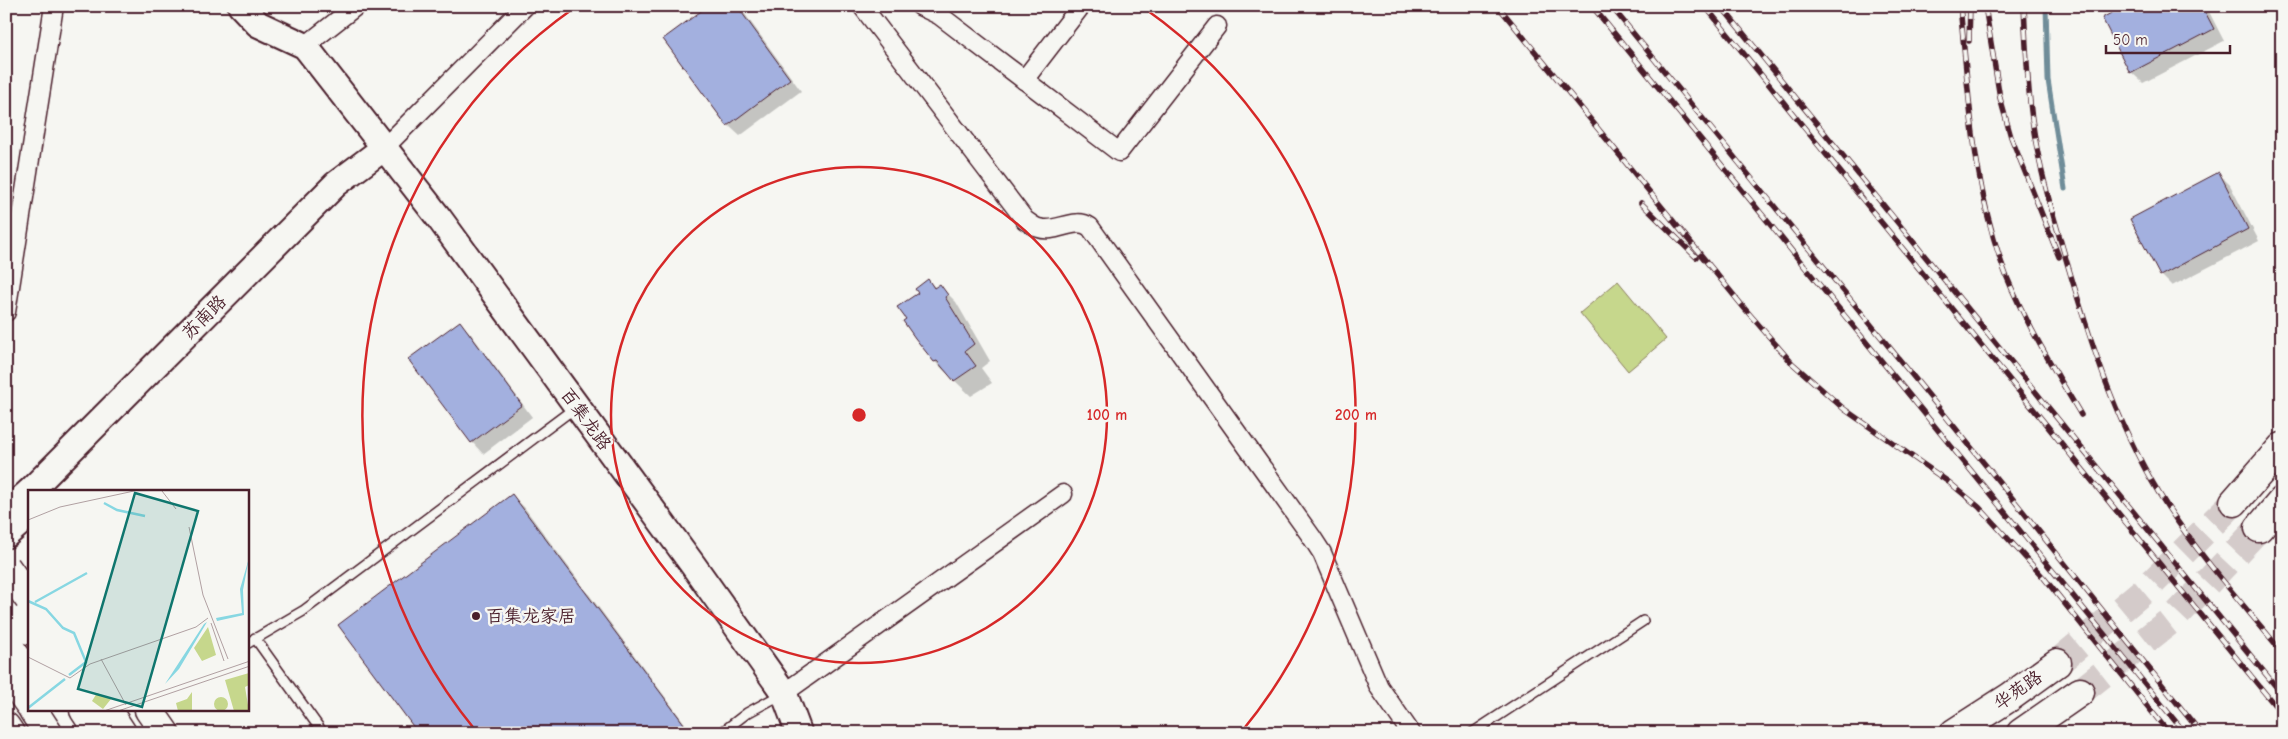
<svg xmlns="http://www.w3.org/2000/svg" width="2288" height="739" viewBox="0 0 2288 739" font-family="'Comic Neue','LXGW WenKai TC',sans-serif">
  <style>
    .green { fill: #c6d78c; stroke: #887b5c }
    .shadow { fill: #0003 }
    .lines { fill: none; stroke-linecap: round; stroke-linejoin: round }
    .stream { stroke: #6f8d99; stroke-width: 5 }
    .building { fill: #a3b0df; stroke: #4a1f2b }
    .primary-tunnel { stroke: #d4cbca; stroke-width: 28; stroke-dasharray: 28 14; stroke-linecap: butt }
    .lane-casing { stroke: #4a1f2b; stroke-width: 12 }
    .street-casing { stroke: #4a1f2b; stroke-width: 21 }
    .secondary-casing { stroke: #4a1f2b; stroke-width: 29 }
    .primary-casing { stroke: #4a1f2b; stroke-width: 31 }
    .highway-casing { stroke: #4a1f2b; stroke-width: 31 }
    .lane { stroke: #f6f6f2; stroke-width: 9 }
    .street { stroke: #f6f6f2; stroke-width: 18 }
    .secondary { stroke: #f6f6f2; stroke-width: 25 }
    .primary { stroke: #f6f6f2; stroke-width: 28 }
    .highway { stroke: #f6f6f2; stroke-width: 28 }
    .rail-casing { stroke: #4a1f2b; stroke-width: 5.5 }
    .rail { stroke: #f6f6f2; stroke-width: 4; stroke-dasharray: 11; stroke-linecap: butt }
    .highway-bridge-casing { stroke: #4a1f2b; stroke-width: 31; stroke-linecap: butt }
    .highway-bridge { stroke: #f6f6f2; stroke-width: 28 }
    .ring { fill: none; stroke: #d62828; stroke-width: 2.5 }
    .poi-dot { fill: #4a1f2b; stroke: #f6f6f2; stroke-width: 2 }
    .labels { text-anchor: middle; stroke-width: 5; stroke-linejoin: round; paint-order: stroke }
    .street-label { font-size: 18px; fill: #4a1f2b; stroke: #f6f6f2 }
    .poi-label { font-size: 18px; fill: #4a1f2b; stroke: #f6f6f2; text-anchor: start }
    .inset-river { fill: none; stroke: #87d7e2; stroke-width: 2.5 }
    .inset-road { fill: none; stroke: #b1a0a2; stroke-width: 1 }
    .view { fill: #0f766e; fill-opacity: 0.15; stroke: #0f766e; stroke-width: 2.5 }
    .inset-edge { fill: none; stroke: #4a1f2b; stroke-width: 2.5 }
    .centre { fill: #d62828; stroke: #f6f6f2; stroke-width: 2.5 }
    .ring-label { font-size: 15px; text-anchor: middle; font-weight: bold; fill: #d62828; stroke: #f6f6f2; stroke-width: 5; stroke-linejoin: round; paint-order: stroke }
  </style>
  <rect width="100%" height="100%" fill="#f6f6f2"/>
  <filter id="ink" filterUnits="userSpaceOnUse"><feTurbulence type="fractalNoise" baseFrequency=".02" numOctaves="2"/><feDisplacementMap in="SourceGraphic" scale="10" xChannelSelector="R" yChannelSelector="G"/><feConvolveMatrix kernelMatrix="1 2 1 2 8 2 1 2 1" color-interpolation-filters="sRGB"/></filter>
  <g filter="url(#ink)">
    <!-- green -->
    <path class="green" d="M1618,281l48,58 -38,32 -48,-58z"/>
    <!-- shadow -->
    <g class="shadow">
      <path d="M710,6h29l62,85 -61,45 -12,-11z"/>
      <path d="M2126,6h80l18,35 -81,42 -12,-11z"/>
      <path d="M2219,174l11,11 29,56 -87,45 -11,-11z"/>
      <path d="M928,281l8,7 4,-2 16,16 34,59 -9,7 11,15 -21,13 -36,-34 -30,-40z"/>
      <path d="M459,322l12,12 61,83 -49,37 -11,-12z"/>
      <path d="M512,496l12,11 168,226h-272z"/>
    </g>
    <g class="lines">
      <!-- stream -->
      <path class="stream" d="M2046,6l2,74 17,109"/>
    </g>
    <!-- building -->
    <g class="building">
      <path d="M708,6h29l53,73 -63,47 -64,-87z"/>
      <path d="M2124,6h78l12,23 -84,44 -28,-55z"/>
      <path d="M2219,172l29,57 -88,47 -30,-57z"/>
      <path d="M928,279l6,9 6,-4 8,11 -3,2 29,47 -9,7 11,15 -22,15 -17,-20 -3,1 -19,-24 -12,-17 3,-2 -9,-12 21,-14 -3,-4z"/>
      <path d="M460,321l62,84 -51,38 -63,-84z"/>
      <path d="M512,494l172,230 -12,9h-254l-80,-108z"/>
    </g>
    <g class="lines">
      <!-- primary-tunnel -->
      <g class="primary-tunnel">
        <path d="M2057,663l91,-76 86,-85"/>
        <path d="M2080,692l94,-74 85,-90"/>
      </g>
      <defs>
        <g id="lane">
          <path d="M255,638l68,95"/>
          <path d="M248,643l55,-32 273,-204"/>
          <path d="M721,733l26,-20 35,-19"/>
          <path d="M1472,733l171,-112"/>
        </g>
        <g id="street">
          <path d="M862,6l163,214c5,3 9,7 14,8 17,6 35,-12 51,-1l221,309 11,17 57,134 32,46"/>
          <path d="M920,6l19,9 180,137 98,-126"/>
          <path d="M305,46l51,-40"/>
          <path d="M1024,80l57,-74"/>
          <path d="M384,148l141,-142"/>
          <path d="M6,312l48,-306"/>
          <path d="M784,693l279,-199"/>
        </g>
        <g id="secondary">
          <path d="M241,6l17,18 47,22 134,172 254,347 91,128 15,40"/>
          <path d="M29,492l307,-308 48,-36"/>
          <path d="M6,512l23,-20"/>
          <path d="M6,535l23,-20"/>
        </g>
        <g id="primary">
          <path d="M2234,502l48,-55"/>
          <path d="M2259,528l23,-27"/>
          <path d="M1954,733l56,-36 47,-34"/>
          <path d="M2021,733l59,-41"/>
        </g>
        <g id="highway">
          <path d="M6,597l23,33"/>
          <path d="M6,642l23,33"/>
          <path d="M6,672l23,32"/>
          <path d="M33,710l15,23"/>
          <path d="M84,710l15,23"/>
          <path d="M107,710l15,23"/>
          <path d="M149,710l16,23"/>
          <path d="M6,727l4,6"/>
        </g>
      </defs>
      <!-- lane casing -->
      <use href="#lane" class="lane-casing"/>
      <!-- street casing -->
      <use href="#street" class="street-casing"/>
      <!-- secondary casing -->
      <use href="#secondary" class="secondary-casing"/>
      <!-- primary casing -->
      <use href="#primary" class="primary-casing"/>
      <!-- highway casing -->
      <use href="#highway" class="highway-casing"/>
      <!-- lane -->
      <use href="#lane" class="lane"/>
      <!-- street -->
      <use href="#street" class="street"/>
      <!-- secondary -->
      <use href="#secondary" class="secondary"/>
      <!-- primary -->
      <use href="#primary" class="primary"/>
      <!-- highway -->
      <use href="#highway" class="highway"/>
      <defs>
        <g id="rail">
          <path d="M1498,6l247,303 47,54 52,46 106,74 29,24 65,71 125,155"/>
          <path d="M1592,6l593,727"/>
          <path d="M1611,6l381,467 209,260"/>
          <path d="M1705,6l577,708"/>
          <path d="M1721,6l561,688"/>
          <path d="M1960,6c9,90 13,183 46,269 20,49 48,94 75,140"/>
          <path d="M1985,6l15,92 11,39 48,120"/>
          <path d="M2024,6c2,38 3,76 8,113 7,51 22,99 36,147 25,84 51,166 99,240 34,52 76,98 115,146"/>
          <path d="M1969,41l1,-35"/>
          <path d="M1641,203l55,54"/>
        </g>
      </defs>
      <!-- rail casing -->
      <use href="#rail" class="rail-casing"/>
      <!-- rail -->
      <use href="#rail" class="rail"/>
      <defs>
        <path id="highway-bridge" d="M6,567l23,32"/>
      </defs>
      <!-- highway-bridge casing -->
      <use href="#highway-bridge" class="highway-bridge-casing"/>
      <!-- highway-bridge -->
      <use href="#highway-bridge" class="highway-bridge"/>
    </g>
  </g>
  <!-- distance rings -->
  <g class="ring">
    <circle cx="859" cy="415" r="248"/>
    <path d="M476 731A497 497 0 0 1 574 8M1144 8A497 497 0 0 1 1242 731"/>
  </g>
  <!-- markers -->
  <circle class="poi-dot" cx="476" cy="616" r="5"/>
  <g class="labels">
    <!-- street labels -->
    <g class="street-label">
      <text transform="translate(204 317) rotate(-45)" y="6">苏南路</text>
      <text transform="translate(586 419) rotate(54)" y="6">百集龙路</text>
      <text transform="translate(2018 690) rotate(-35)" y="6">华苑路</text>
    </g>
    <!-- poi labels -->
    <g class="poi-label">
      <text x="486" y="622">百集龙家居</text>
    </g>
  </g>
  <!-- overview -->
  <g transform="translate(28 490)">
    <rect width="221" height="221" fill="#f6f6f2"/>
    <path d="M180,137l8,28 -14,6 -8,-13zM221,183v12l-4,2 4,24h-15l-9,-31zM164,202v18l-14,1 -2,-8 11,-4zM69,203l14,6 -8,10 -11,-8zM186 214a7 7 0 1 1 14 0a7 7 0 1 1-14 0Z" fill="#c6d78c"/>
    <path d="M221,68l-6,32 1,25 -27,6 -1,-3 26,-5 -2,-24zM179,132l-28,47 -14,15 39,-60z" fill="#87d7e2"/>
    <path class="inset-river" d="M76,13l13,7 28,6M0,111l18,8 17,19 11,5 12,29 -17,13M7,112l52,-29M0,218l37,-29"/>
    <path class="inset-road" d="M134,1l14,18M0,30l32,-13 74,-16M161,37l14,68 25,64M183,133l13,38M0,167l42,21 20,-14 106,-37 12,-9M73,169l25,46M76,221l146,-50M90,221l132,-45"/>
    <path class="view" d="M107,3l63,18 -56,196 -64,-18z"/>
    <rect width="221" height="221" class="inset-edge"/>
  </g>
  <circle cx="859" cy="415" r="8" class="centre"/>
  <g class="ring-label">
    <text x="1107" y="420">100 m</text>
    <text x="1356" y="420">200 m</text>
  </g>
  <!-- margin -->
  <rect width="2288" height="739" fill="none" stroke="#f6f6f2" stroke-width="25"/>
  <rect x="12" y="12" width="2263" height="714" fill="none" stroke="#4a1f2b" stroke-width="2" filter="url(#ink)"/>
  <!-- scale -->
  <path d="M2106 45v8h124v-8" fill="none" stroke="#4a1f2b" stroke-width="2.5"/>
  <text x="2113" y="45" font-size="15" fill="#4a1f2b" stroke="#f6f6f2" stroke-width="4" paint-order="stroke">50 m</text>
</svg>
